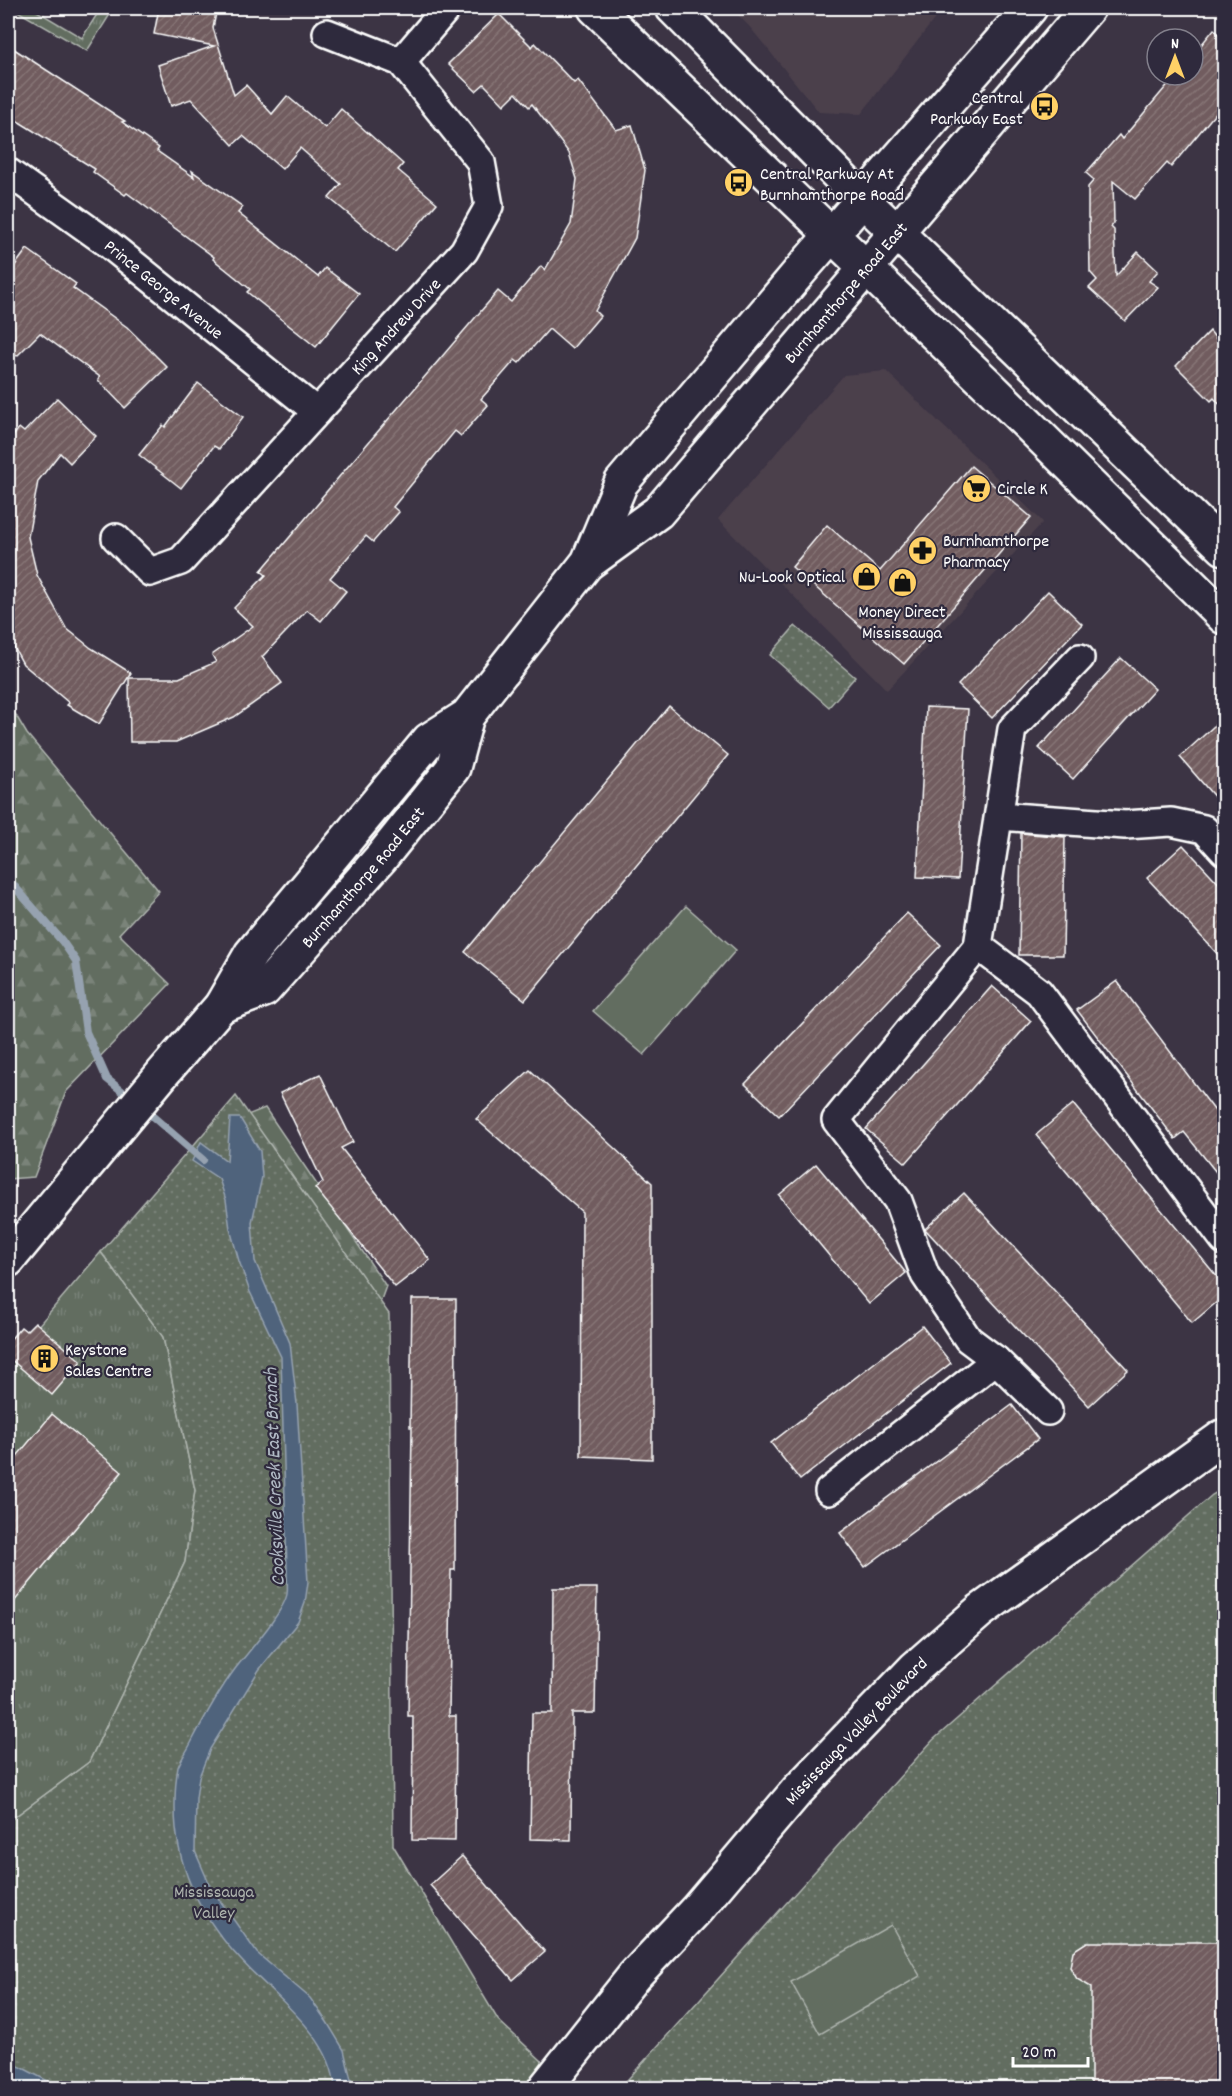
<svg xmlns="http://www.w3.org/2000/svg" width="1232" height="2096" viewBox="0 0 1232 2096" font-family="Dekko,sans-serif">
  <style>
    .built { fill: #4c404c }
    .grass { fill: url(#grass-tufts); stroke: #b0b6b0; stroke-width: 1.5 }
    .forest { fill: url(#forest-firs); stroke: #b0b6b0; stroke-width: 1.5 }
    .park { fill: url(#park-dots); stroke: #b0b6b0; stroke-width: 1.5 }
    .pitch { fill: #626d61; stroke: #b0b6b0; stroke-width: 1.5 }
    .water { fill: #50647c; stroke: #96a2b0; stroke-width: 1.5 }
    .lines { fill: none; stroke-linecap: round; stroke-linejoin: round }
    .stream { stroke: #96a2b0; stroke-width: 8 }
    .building { fill: url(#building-hatch); stroke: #fff; stroke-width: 1.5 }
    .street-casing { stroke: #fff; stroke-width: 32 }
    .secondary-casing { stroke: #fff; stroke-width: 38 }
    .street { stroke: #2f2a3d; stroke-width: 27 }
    .secondary { stroke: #2f2a3d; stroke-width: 33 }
    .labels { text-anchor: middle; stroke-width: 4.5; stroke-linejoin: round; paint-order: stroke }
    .poi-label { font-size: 18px; fill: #fff; stroke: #2f2a3d; text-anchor: start }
    .street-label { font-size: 18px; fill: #fff; stroke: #2f2a3d }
    .park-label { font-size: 18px; fill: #b0b6b0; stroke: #2f2a3d }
    .water-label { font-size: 20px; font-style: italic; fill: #b0b9c4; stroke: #2f2a3d }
  </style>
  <defs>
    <pattern id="grass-tufts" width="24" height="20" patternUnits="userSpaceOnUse" patternTransform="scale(1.5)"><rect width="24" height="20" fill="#626d61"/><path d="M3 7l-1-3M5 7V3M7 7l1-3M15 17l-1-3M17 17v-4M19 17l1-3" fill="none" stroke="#7a8379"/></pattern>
    <pattern id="forest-firs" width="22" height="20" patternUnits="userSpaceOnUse" patternTransform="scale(1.5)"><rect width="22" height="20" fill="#626d61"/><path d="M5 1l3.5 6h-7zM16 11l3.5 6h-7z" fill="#7a8379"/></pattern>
    <pattern id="park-dots" width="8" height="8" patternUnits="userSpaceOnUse" patternTransform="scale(1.5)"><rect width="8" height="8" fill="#626d61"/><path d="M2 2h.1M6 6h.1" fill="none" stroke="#7a8379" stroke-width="1.8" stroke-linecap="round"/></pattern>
    <pattern id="building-hatch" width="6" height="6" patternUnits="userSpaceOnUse" patternTransform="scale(1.5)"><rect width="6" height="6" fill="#715c5e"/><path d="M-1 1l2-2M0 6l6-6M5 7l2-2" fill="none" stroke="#867476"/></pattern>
  </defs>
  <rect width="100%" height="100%" fill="#3c3444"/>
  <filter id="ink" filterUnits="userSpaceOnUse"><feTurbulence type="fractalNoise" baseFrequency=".0167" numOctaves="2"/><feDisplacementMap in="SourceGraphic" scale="12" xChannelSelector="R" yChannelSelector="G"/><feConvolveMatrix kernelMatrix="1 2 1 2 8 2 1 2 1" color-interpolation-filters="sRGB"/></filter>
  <g filter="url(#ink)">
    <!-- built -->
    <g class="built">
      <path d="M731,8h212l-82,106 -42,-2 -70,-86z"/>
      <path d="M886,371l157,151 -156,168 -169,-170 126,-145z"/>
    </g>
    <!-- grass -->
    <g class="grass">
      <path d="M12,8h20l50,30 19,-30h13l-27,43z"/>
      <path d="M101,1252l62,85 32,153 -10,72 -96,200 -81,60v-461z"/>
    </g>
    <!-- forest -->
    <g class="forest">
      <path d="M8,702l19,32 132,157 -40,43 51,50 -104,108 -32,85 -26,2z"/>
      <path d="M265,1108l121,178 -18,50 -128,-218z"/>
    </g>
    <!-- park -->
    <g class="park">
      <path d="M795,626l60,51 -26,30 -59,-52z"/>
      <path d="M236,1096l153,218 4,531 105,175 59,55 9,13h-558v-266l81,-60 96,-200 10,-72 -32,-153 -62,-85z"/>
      <path d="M1224,1488v600h-604l313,-348 279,-245z"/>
    </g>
    <!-- pitch -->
    <g class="pitch">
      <path d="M686,906l50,44 -92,105 -51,-44z"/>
      <path d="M891,1925l29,51 -100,58 -29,-52z"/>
    </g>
    <!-- water -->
    <g class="water">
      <path d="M230,1118h10l20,33 2,26 -10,45 3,39 35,82 7,61 11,178 -3,21 -7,19 -39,48 -49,79 -11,28 -3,21 -1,53 16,37 46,65 53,45 17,24 17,28 9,38h-18c-4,-54 -62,-92 -95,-129 -40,-43 -66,-95 -65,-155 0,-11 1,-26 3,-37 3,-8 9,-16 13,-24 13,-25 27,-51 44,-74 12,-16 49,-57 52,-75 1,-7 0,-15 0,-22l-6,-215 -31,-65 -11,-31 -9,-32 -4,-29 -7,-21 -27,-18 9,-19 26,19z"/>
      <path d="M8,2062l13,5 40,21h-53z"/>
    </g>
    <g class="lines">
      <!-- stream -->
      <g class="stream">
        <path d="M8,879l54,62 14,20 10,71 21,47 25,20"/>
        <path d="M144,1109l59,51"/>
      </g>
    </g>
    <!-- building -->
    <g class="building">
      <path d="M159,8h58l-4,20 21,67 12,-10 26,29 15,-18 38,32 16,-19 62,55 -5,6 39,33 -42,49 -66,-54 12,-14 -41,-36 -18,21 -39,-33 -10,9 -42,-46 -20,7 -13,-41 56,-19 -60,-12z"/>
      <path d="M499,14l33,33 3,-4 39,40 4,-3 38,50 16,-5 13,45 -10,68 -40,73 5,5 -28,33 -23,-20 -30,34 -4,-3 -34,39 7,6 -27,31 -6,-5 -62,76 6,5 -26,30 -7,-6 -36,42 16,13 -25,30 -14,-11 -45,47 20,26 -48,34 -58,25h-46l-1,-64h50l37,-16 -4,-7 41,-29 -19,-18 32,-33 -5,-4 61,-72 -1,-1 177,-207 13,11 30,-36 4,4 26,-46 6,-45 -8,-26 -37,-49 -3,3 -13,-14 -12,12 -20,-21 -8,7 -28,-27z"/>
      <path d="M1214,29l10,10v64l-53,64 -4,-4 -32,36 -22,-18 1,42 -3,4 3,3 2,46 22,-24 20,19 -9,10 9,6 -33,34 -36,-33 8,-8 -7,-8 -1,-54h-1v-31l6,-7 -8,-7 33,-38 3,4 54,-64h17v-20z"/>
      <path d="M8,45l117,76 -3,1 37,26 -2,3 37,26 -2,-6 51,36 -5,6 80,64 7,-9 34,26 -43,53 -69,-55 3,-3 -37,-30 1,-2 -87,-64 -2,2 -32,-23 2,-3 -87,-54z"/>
      <path d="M27,249l49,35 -3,4 54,39 40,40 -42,41 -27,-28 2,-3 -60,-44 -23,23 -9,-9v-72z"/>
      <path d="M1210,331l14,18v60l-10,-11 -3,3 -35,-35z"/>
      <path d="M198,383l45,34 -24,32 -5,-3 -33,42 -42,-33 24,-30 2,2z"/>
      <path d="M57,398l39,38 -26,27 -10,-10 -22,28 -10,56 9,38 29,53 25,20 40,25 -32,51 -32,-19 2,-2 -46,-39 -15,-28v-193l11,-15 5,4z"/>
      <path d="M971,466l60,51 -127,147 -112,-97 35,-42 53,46z"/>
      <path d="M1048,591l34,33 -90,94 -34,-33z"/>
      <path d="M1121,658l34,31 -82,90 -34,-31z"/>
      <path d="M669,706l59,49 -203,245 -60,-48z"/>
      <path d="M926,707l42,2 -10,170 -41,-2z"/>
      <path d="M1224,717v91l-44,-51z"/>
      <path d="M1021,833l44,4 -2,118h-44z"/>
      <path d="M1183,845l41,44v72l-77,-83z"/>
      <path d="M907,913l34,32 -162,171 -34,-32z"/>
      <path d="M1117,981l107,142v59l-40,-50 -9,7 -98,-129z"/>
      <path d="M992,986l39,35 -125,142 -40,-34z"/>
      <path d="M530,1070l122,113v276l-71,-3 1,-244 -106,-93z"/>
      <path d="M320,1074l33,68 -12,6 89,112 -35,27 -80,-99 8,-6 -43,-89z"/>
      <path d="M1073,1104l151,181v11l-32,27 -156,-188z"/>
      <path d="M816,1164l90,109 -37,31 -90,-109z"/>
      <path d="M964,1193l164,177 -39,36 -164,-177z"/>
      <path d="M412,1299h44l-1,271h-4l-2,146h7l-1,125 -43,-1 1,-124h-5l4,-289h-2z"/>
      <path d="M35,1322l46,39 -29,34 -44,-38v-15l13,-15 5,4z"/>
      <path d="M922,1326l29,37 -151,117 -29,-37z"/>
      <path d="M1012,1405l26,34 -173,128 -25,-34z"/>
      <path d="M52,1414l70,58 -114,137v-142z"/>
      <path d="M553,1588h44l-2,125h-23l-1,127 -41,-1 2,-126h20z"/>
      <path d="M462,1856l83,96 -32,28 -83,-95z"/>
      <path d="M1087,1942h137v146h-133v-101l-14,-8 -7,-12 3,-16z"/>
    </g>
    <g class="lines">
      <defs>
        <g id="street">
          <path d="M401,62l46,-54"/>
          <path id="s1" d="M8,172l98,70 211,170"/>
          <path id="s2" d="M116,538l34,34 31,-11 283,-310 25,-45 -8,-44 -80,-100 -74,-29"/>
          <path d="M999,816l126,9 46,-3 33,7 20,22"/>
          <path d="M978,946l61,46 185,248"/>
          <path d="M1048,1411l-52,-51 -28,-21 -43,-64 -27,-74 -62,-81 142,-174 34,-217 68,-71"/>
          <path d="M829,1491l167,-131"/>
        </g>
        <g id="secondary">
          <path d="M595,8l392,376 237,233"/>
          <path d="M673,8l190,192 361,348"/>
          <path id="s3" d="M589,562l69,-50 430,-504"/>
          <path id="s4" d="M221,1006l43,-16 116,-131 73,-91 14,-52"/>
          <path d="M8,1260l155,-187 58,-67 30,-52 178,-214 38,-24 121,-154 33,-79 186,-220 223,-255"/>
          <path id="s5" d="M545,2088l89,-112 63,-67 100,-118 118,-123 65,-57 244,-175"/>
        </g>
      </defs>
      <!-- street casing -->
      <use href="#street" class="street-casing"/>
      <!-- secondary casing -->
      <use href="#secondary" class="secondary-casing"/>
      <!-- street -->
      <use href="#street" class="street"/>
      <!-- secondary -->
      <use href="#secondary" class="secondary"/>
    </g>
  </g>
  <!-- icons -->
  <defs>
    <symbol id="bus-disc" viewBox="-11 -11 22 22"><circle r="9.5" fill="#ffd166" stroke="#2f2a3d"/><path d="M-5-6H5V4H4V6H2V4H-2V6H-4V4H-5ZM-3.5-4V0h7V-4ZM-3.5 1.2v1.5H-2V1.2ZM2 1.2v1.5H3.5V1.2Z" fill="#111"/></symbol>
    <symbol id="supermarket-disc" viewBox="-11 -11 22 22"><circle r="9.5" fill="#ffd166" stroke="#2f2a3d"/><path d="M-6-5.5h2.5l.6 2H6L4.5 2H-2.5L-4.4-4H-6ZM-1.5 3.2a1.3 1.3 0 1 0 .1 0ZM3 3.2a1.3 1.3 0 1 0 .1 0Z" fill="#111"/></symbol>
    <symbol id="pharmacy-disc" viewBox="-11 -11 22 22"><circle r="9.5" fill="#ffd166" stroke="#2f2a3d"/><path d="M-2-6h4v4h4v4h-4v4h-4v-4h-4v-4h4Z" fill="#111"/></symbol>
    <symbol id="shop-disc" viewBox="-11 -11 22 22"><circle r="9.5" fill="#ffd166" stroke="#2f2a3d"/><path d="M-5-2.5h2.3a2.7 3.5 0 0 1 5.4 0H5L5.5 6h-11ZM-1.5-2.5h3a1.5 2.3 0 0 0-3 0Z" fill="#111"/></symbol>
    <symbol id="building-disc" viewBox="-11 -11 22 22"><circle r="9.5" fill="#ffd166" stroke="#2f2a3d"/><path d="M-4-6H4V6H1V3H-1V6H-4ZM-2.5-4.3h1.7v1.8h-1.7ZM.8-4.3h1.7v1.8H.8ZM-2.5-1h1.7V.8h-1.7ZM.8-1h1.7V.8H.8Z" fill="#111"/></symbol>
  </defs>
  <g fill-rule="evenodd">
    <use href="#bus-disc" x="1028" y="90" width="33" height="33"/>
    <use href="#bus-disc" x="722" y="166" width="33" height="33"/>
    <use href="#supermarket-disc" x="960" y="472" width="33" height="33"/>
    <use href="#pharmacy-disc" x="906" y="534" width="33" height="33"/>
    <use href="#shop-disc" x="850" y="560" width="33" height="33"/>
    <use href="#shop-disc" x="886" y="566" width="33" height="33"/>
    <use href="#building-disc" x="28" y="1342" width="33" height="33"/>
  </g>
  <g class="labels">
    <!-- poi labels -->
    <g class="poi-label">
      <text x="1023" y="103" text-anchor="end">Central<tspan x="1023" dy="21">Parkway East</tspan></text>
      <text x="760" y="179">Central Parkway At<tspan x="760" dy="21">Burnhamthorpe Road</tspan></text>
      <text x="997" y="494">Circle K</text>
      <text x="943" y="546">Burnhamthorpe<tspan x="943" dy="21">Pharmacy</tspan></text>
      <text x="845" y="582" text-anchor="end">Nu-Look Optical</text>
      <text x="902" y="617" text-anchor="middle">Money Direct<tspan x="902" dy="21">Mississauga</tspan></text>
      <text x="65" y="1355">Keystone<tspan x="65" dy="21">Sales Centre</tspan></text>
    </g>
    <!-- street labels -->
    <g class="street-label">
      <text dy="6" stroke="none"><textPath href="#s1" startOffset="195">Prince George Avenue</textPath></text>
      <text dy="6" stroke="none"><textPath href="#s3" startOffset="374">Burnhamthorpe Road East</textPath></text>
      <text dy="6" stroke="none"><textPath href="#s2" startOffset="399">King Andrew Drive</textPath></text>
      <text dy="6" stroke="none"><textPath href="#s4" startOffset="196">Burnhamthorpe Road East</textPath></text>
      <text dy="6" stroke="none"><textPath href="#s5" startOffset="474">Mississauga Valley Boulevard</textPath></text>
    </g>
    <!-- park labels -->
    <g class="park-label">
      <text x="214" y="1897">Mississauga<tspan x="214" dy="21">Valley</tspan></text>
    </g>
    <!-- water labels -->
    <g class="water-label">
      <text transform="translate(273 1477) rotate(-92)" y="7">Cooksville Creek East Branch</text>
    </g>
  </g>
  <!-- margin -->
  <rect width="1232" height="2096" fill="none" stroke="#2f2a3d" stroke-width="30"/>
  <rect x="15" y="15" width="1202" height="2066" fill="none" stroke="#fff" stroke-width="2" filter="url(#ink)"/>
  <!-- north arrow -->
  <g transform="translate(1175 57)"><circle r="28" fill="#2f2a3d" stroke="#827f8b" stroke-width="1.5"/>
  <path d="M0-4.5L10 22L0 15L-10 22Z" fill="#ffd166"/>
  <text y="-9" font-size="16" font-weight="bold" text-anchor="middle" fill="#ffffff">N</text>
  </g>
  <!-- scale -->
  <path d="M1013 2057v9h75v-9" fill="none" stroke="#ffffff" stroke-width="3"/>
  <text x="1022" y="2057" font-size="18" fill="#ffffff" stroke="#2f2a3d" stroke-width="4.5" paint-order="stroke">20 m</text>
</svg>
